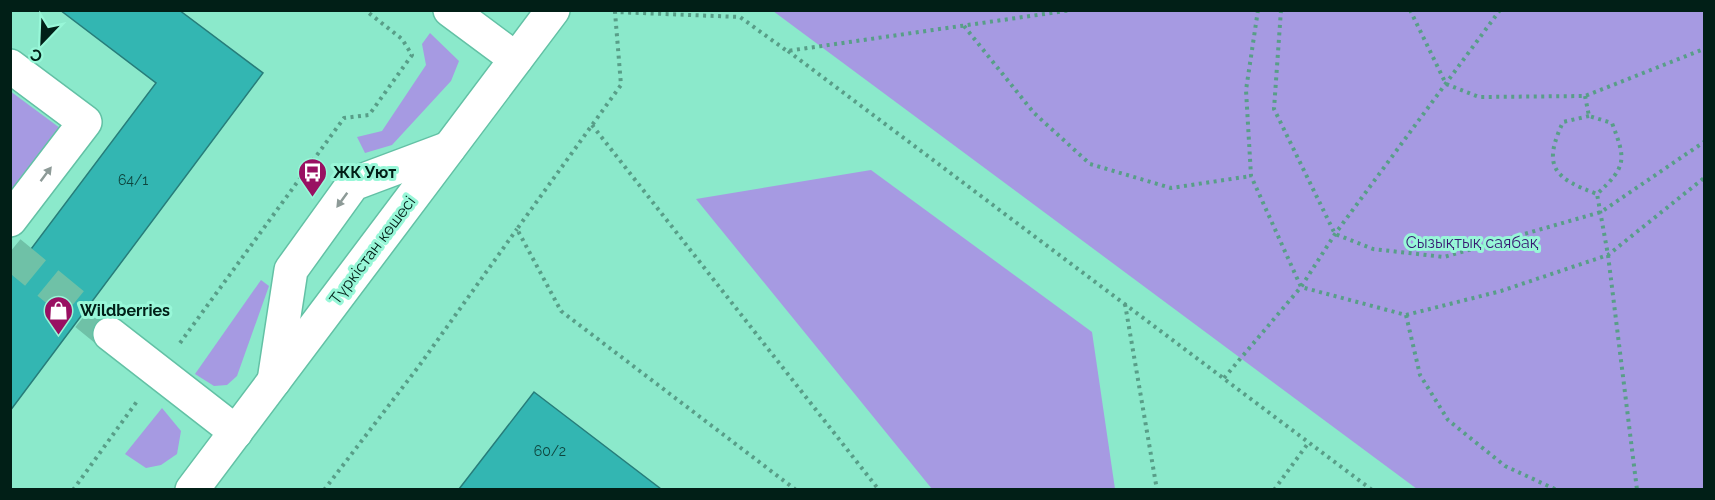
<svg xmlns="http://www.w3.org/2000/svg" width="1715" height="500" viewBox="0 0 1715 500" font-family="Raleway,sans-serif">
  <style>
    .green { fill: #a69ae2 }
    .building { fill: #33b6b2; stroke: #277d7a; stroke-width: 1.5 }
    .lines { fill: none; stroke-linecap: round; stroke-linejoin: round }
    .minor-tunnel { stroke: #6fc1a7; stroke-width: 33; stroke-dasharray: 33 16; stroke-linecap: butt }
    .minor-casing { stroke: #63c1a5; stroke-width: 36 }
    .major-casing { stroke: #63c1a5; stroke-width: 36 }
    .path { stroke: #589e88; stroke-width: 4; stroke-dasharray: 3 4.5; stroke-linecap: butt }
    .minor { stroke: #fff; stroke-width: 33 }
    .major { stroke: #fff; stroke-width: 33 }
    .oneway { fill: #8d9a97 }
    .labels { text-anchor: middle; stroke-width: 6; stroke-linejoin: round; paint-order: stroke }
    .number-label { font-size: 14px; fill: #0e453e }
    .poi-label { font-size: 16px; font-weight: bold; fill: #011f17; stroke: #98f7d8; text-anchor: start }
    .park-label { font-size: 16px; fill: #371a72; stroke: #98f7d8 }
    .street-label { font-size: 16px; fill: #011f17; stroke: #98f7d8 }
  </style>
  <rect width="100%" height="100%" fill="#8be9cb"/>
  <!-- green -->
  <g class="green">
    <path d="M773,11h931v478h-287z"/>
    <path d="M430,33l29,28 -8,20 -59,64 -27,8 -8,-16 25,-6 44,-66 -4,-21z"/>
    <path d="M10,91l54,40 -54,71z"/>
    <path d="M871,170l221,162 23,157h-183l-236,-290z"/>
    <path d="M261,280l8,6 -32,90 -10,9 -13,1 -19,-12z"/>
    <path d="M162,408l19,23 -4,23 -16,11 -15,3 -21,-14z"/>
  </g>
  <!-- building -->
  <g class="building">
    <path d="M60,10h119l84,63 -253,338v-134l146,-194z"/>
    <path d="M534,392l127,97h-202z"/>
  </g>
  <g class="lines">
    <!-- minor-tunnel -->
    <path class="minor-tunnel" d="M10,252l100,82"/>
    <defs>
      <g id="minor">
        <path d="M450,10l66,49"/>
        <path d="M10,66l75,56 -75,98"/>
        <path d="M110,334l126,98"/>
        <path d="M274,381l17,-111 62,-86 96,-36"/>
      </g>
      <path id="major" d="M192,490l361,-480"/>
    </defs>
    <!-- minor casing -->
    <use href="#minor" class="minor-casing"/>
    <!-- major casing -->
    <use href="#major" class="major-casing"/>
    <!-- path -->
    <g class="path">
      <path d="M1258,10l-12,80 5,86 50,111 105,28 95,-24 107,-36 96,-77"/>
      <path d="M1281,10l-7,99 61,125 38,15 71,8 157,-45 103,-70"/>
      <path d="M1410,10l36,74 33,13 106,-1 119,-47"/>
      <path d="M964,26l70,87 56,51 81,24 80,-12"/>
      <path d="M788,51l584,439"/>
      <path d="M1585,96l4,20 23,7c14,37 15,43 -15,71l11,61 29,235"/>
      <path d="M1589,116l-26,6c-21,45 -9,56 34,72"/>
      <path d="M592,125l287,365"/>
      <path d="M1125,304l32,186"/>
      <path d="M1406,315l14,60 28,45 57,46 52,24"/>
      <path d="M180,343l164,-225 25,-3 43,-60 -10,-16 -37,-29"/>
      <path d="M1224,378l77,-91 34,-53 165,-224"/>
      <path d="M73,490l65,-90"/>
      <path d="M324,490l95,-124 98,-137"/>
      <path d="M796,490l-235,-179 -44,-82 104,-144 -6,-73 125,5 47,34 285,-41"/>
      <path d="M1274,490l35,-48"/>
    </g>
    <!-- minor -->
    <use href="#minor" class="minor"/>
    <!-- major -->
    <use href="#major" class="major"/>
  </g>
  <!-- one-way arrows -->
  <defs><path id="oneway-solid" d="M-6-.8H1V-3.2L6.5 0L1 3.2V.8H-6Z" transform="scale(1.5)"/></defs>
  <g class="oneway">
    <use href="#oneway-solid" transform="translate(46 174) rotate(-53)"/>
    <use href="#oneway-solid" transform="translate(342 200) rotate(126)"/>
  </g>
  <!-- icons -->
  <defs>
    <symbol id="bus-pin" viewBox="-11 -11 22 30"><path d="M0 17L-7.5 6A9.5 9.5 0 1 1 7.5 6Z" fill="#991062" stroke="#98f7d8"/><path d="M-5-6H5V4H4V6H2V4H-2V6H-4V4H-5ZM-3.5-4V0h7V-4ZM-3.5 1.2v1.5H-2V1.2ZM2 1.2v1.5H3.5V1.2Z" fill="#fff"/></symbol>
    <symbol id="shop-pin" viewBox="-11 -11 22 30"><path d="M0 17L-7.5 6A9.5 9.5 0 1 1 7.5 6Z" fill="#991062" stroke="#98f7d8"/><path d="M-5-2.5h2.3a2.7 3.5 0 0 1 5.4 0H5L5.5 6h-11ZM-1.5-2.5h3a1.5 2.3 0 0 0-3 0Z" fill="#fff"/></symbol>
  </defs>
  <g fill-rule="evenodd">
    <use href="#bus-pin" x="296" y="156" width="33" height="45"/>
    <use href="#shop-pin" x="42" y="294" width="33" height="45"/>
  </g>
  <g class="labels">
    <!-- number labels -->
    <g class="number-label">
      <text x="133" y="185">64/1</text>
      <text x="550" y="456">60/2</text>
    </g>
    <!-- poi labels -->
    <g class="poi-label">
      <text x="333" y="178">ЖК Уют</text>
      <text x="80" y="316">Wildberries</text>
    </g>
    <!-- park labels -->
    <g class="park-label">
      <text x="1472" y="248">Сызықтық саябақ</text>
    </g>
    <!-- street labels -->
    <g class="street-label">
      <text transform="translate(372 250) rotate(-53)" y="6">Түркістан көшесі</text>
    </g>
  </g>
  <!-- border -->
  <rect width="1715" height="500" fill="none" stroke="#011f17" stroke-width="24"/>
  <!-- north arrow -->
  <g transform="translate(42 42) rotate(203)" stroke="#98f7d8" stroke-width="4.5" paint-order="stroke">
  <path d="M0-4.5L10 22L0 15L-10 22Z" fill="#011f17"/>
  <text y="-9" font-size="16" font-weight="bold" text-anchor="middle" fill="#011f17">С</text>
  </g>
</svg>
